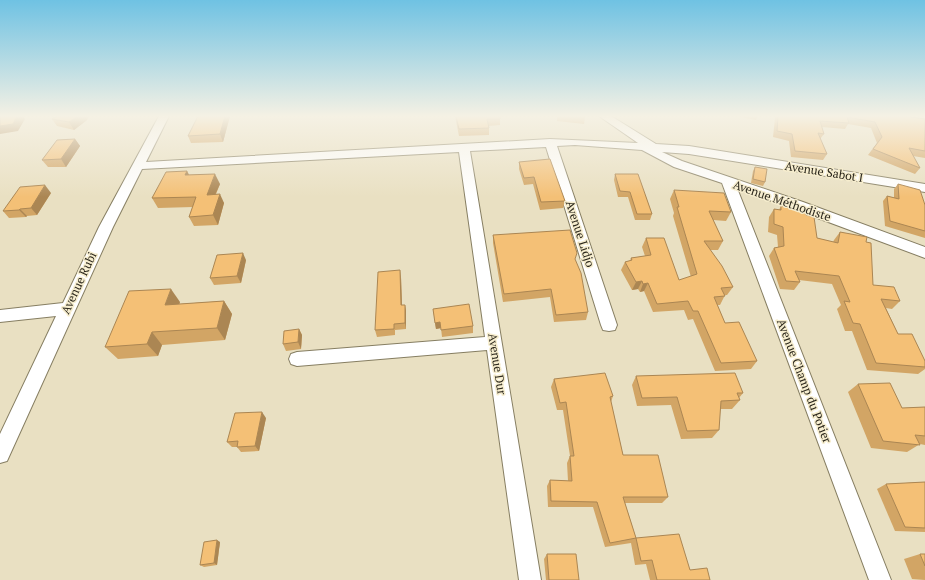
<svg xmlns="http://www.w3.org/2000/svg" width="925" height="580" viewBox="0 0 925 580" font-family="'PT Serif',serif">
  <style>
    .lines { fill: none; stroke-linecap: round; stroke-linejoin: round }
    .minor-casing { stroke: #867e62; stroke-width: 2 }
    .minor { fill: #fff; fill-rule: evenodd }
    .wall { fill: #d2a565 }
    .shaded-wall { fill: #ab8653 }
    .building { fill: #f4c076; stroke: #ab8653 }
    .labels { text-anchor: middle; stroke-width: 3; stroke-linejoin: round; paint-order: stroke }
    .street-label { font-size: 12px; fill: #2b271c; stroke: #f6edce }
  </style>
  <rect width="100%" height="100%" fill="#e9e0c2"/>
  <g class="lines">
    <defs>
      <path id="minor" d="M159,116h10l-23,46 404,-23 88,4 -39,-27h12l45,28 33,2 236,38v8l-236,-38 -27,-2 20,9 121,41 122,45v11l-188,-70 154,392h-22l-147,-397 -48,-16 -32,-17 -67,-5 -18,1 60,179 -2,5 -6,1 -6,-1 -2,-5 -55,-178 -76,4 71,429h-22l-32,-230 -190,16 -6,-2 -2,-5 2,-5 6,-2 188,-15 -26,-185 -317,17 -29,58 -106,234 -7,2v-29l56,-118 -56,6v-12l63,-7 36,-76z"/>
    </defs>
    <!-- minor casing -->
    <use href="#minor" class="minor-casing"/>
    <!-- minor -->
    <use href="#minor" class="minor"/>
  </g>
  <!-- wall -->
  <g class="wall">
    <path d="M230,116l-7,26 -32,1 -3,-7z"/>
    <path d="M455,116h46v1h-1v8l-12,1 1,2v7l-30,1z"/>
    <path d="M557,116h27l1,1 -1,7 -27,-3z"/>
    <path d="M735,116h23l-2,4z"/>
    <path d="M776,116h128l21,3v39l-12,-2 7,12 -5,6 -47,-19 9,-12 -6,-15 -23,-4 -3,5 -23,-2 2,7 -4,5 7,15 -4,6 -32,-3 -2,-16 -16,-4 2,-19z"/>
    <path d="M52,119l35,1 -13,10 -17,-4z"/>
    <path d="M75,139l5,7 -14,21h-18l-6,-7z"/>
    <path d="M519,162l46,39 -2,7 -23,2 -7,-26 -9,1 -5,-16z"/>
    <path d="M755,167l10,15 -2,4 -12,-3 2,-12z"/>
    <path d="M187,171l2,4 31,9 -4,10 8,9 -6,22 -24,1 -5,-9 4,-10 -35,1 -6,-10z"/>
    <path d="M615,174l37,40 -2,6h-15l-7,-23h-10l-4,-17z"/>
    <path d="M898,184l27,21v33l-40,-12 -2,-25 4,-5 7,2v-9z"/>
    <path d="M674,190l57,22 -5,9 -13,-1 10,21 -5,9h-8l23,37 -6,8h-2l-5,10h-3l8,18 32,38 -6,8 -36,2 -22,-52 -5,1 -4,-10 -31,2 -9,-21 -4,1 -2,-3 -6,1 -11,-20 4,-8 5,-1 1,-3 14,-2 -3,-9 4,-9 33,42 12,-3 -18,-61 1,-3 -4,-14z"/>
    <path d="M51,193l-14,22 -10,1 -1,1 -17,1 -6,-7z"/>
    <path d="M781,206l25,9 11,23 16,4 1,-2 6,-8 26,10 7,43 27,16 -8,8 -6,-1 12,26 27,27v8l-7,5 -51,-4 -15,-39h-7l-8,-22 4,-4 -9,-21 -33,-4 1,2 -6,8 -14,-1 -11,-33 5,-8 4,-1 -1,-12 -9,-3 1,-15 5,-8 5,1z"/>
    <path d="M493,235l82,25 13,52 -2,8 -32,2 -4,-25 -47,5 -10,-59z"/>
    <path d="M246,260l-5,23 -27,2 -4,-7z"/>
    <path d="M401,277l1,28h3l1,6v18l-11,1v5l-18,2 -2,-7z"/>
    <path d="M224,301l8,13 -7,26 -63,5 -4,11 -40,3 -13,-12 75,-45 -1,2z"/>
    <path d="M433,309l40,17v7l-31,4 -1,-9 -5,1z"/>
    <path d="M299,329l3,6 -1,14 -15,2 -3,-7z"/>
    <path d="M636,376l107,17 -4,5 1,2 -8,9h-12l-1,21 -7,8 -31,1 -10,-34 -34,1 -5,-21z"/>
    <path d="M554,379l59,17 -2,6 12,53 45,42 -6,6h-37l11,35 54,32 20,10h-60l-4,-16 -11,1 -4,-22 -26,4 -12,-40h-45l-1,-21 3,-6 18,1 -1,-18 3,-7 -7,-46h-6l-6,-23z"/>
    <path d="M858,384l44,24 23,-1v38l-5,-1 -13,8 -36,-4 -23,-56z"/>
    <path d="M266,418l-7,33 -18,1 -4,-5h-5l-5,-5z"/>
    <path d="M925,482v50l-30,-1 -18,-42 9,-5z"/>
    <path d="M220,542l-3,23 -13,2 -4,-2z"/>
    <path d="M547,554l32,26h-33l-2,-21z"/>
    <path d="M920,554h5v26l-13,-1 -8,-20z"/>
  </g>
  <!-- shaded-wall -->
  <g class="shaded-wall">
    <path d="M17,116h6l2,3 -7,12 -18,3v-8z"/>
    <path d="M78,116h11l-2,4 -13,10 -5,-8z"/>
    <path d="M225,116h5l-7,26 -3,-8z"/>
    <path d="M75,139l5,7 -14,21 -5,-8z"/>
    <path d="M187,171l5,10 -7,-6z"/>
    <path d="M215,174l5,10 -9,20 -4,-9z"/>
    <path d="M45,185l6,8 -14,22 -6,-7z"/>
    <path d="M220,194l4,9 -6,22 -5,-10z"/>
    <path d="M20,209l7,7 -1,1 -7,-7z"/>
    <path d="M243,253l3,7 -5,23 -4,-7z"/>
    <path d="M400,270l1,7 1,35 -1,-7z"/>
    <path d="M642,281l-4,8 -6,1 4,-8z"/>
    <path d="M648,283l-4,8 -4,1 3,-8z"/>
    <path d="M171,289l9,13 -5,16 -10,-13z"/>
    <path d="M224,301l8,13 -7,26 -8,-12z"/>
    <path d="M405,305l1,6v18l-1,-6z"/>
    <path d="M440,322l1,6 -5,1 -1,-6z"/>
    <path d="M299,329l3,6 -1,14 -3,-7z"/>
    <path d="M152,332l10,13 -4,11 -11,-12z"/>
    <path d="M262,412l4,6 -7,33 -4,-5z"/>
    <path d="M217,540l3,2 -3,23 -3,-2z"/>
  </g>
  <!-- building -->
  <g class="building">
    <path d="M0,116h17l-4,8 -13,2z"/>
    <path d="M57,116h21l-9,6 -17,-3z"/>
    <path d="M198,116h27l-5,18 -32,2z"/>
    <path d="M456,116h44v3h-13l2,9 -30,1z"/>
    <path d="M778,116h126l21,3v32l-16,-3 11,20 -47,-19 9,-12 -7,-15 -28,-5 2,6 -29,-2 4,13 -6,-1 9,21 -32,-3 -3,-17 -15,-3z"/>
    <path d="M75,139l-14,20 -19,1 15,-20z"/>
    <path d="M550,159l15,42 -24,1 -7,-25 -10,1 -5,-16z"/>
    <path d="M755,167l12,2 -2,13 -12,-3z"/>
    <path d="M187,171l-2,4 30,-1 -8,21 13,-1 -7,21 -24,2 7,-20 -44,1 14,-26z"/>
    <path d="M615,174h23l14,40h-15l-7,-22 -10,-1z"/>
    <path d="M898,184l22,6 5,15v26l-35,-10 -3,-25 12,3z"/>
    <path d="M45,185l-14,23 -11,1 -1,1 -16,1 17,-24z"/>
    <path d="M674,190l50,3 7,19 -22,-1 14,30h-19l18,25 11,21 -12,1 4,8 -11,1 11,26 14,-1 18,39 -36,2 -23,-52h-5l-5,-10 -31,3 -9,-21 -5,1 -1,-3 -6,1 -11,-20 7,-2 -1,-2 20,-3 -5,-17h18l15,42 18,-6 -20,-67h2z"/>
    <path d="M781,206l23,5 2,4 8,2 3,21 21,5 2,-11 27,5 -1,5 5,1 2,42 21,2 6,14 -19,-2 17,35h14l13,27v6l-49,-4 -16,-39 -7,-1 -9,-22 6,1 -11,-26 -44,-5 5,11 -14,-1 -12,-33 10,-2 -1,-19 -9,-3v-15l7,1z"/>
    <path d="M570,230l7,23 -2,6 6,14 7,39 -32,3 -5,-26 -47,5 -11,-59z"/>
    <path d="M243,253l-6,23 -27,2 7,-23z"/>
    <path d="M400,270l1,35h4v18l-11,1v5l-19,1 3,-58z"/>
    <path d="M171,289l-6,16 59,-4 -7,27 -65,4 -5,12 -42,3 24,-56z"/>
    <path d="M469,304l4,22 -32,4 -1,-8 -5,1 -2,-14z"/>
    <path d="M299,329l-1,13 -15,2 1,-13z"/>
    <path d="M605,373l8,23 -3,1 13,58h35l10,42h-45l13,41 -26,5 -13,-41 -46,-1 -1,-21 22,1 -2,-25h4l-8,-54 -6,1 -6,-24z"/>
    <path d="M735,373l8,20h-6l3,7 -19,1 -2,29 -32,1 -10,-34 -35,1 -6,-22z"/>
    <path d="M890,383l12,25 23,-1v29l-10,-1 5,10 -37,-4 -25,-57z"/>
    <path d="M262,412l-7,34 -18,1 1,-6 -11,1 8,-29z"/>
    <path d="M925,482v46l-20,-1 -19,-43z"/>
    <path d="M679,534l11,36 17,-2 3,12h-53l-5,-20 -11,1 -5,-23z"/>
    <path d="M217,540l-3,23 -14,2 4,-23z"/>
    <path d="M547,554h29l3,26h-30z"/>
    <path d="M920,554h5v12z"/>
  </g>
  <!-- sky -->
  <linearGradient id="sky" x2="0" y2="1"><stop stop-color="#6fc2e3"/><stop offset="0.59" stop-color="#f5f1e4"/><stop offset="1" stop-color="#f5f1e4" stop-opacity="0"/></linearGradient>
  <rect width="925" height="197" fill="url(#sky)"/>
  <g class="labels">
    <!-- street labels -->
    <g class="street-label">
      <text transform="translate(824 172) rotate(9)" y="4">Avenue Sabot I</text>
      <text transform="translate(782 201) rotate(19)" y="4">Avenue Méthodiste</text>
      <text transform="translate(580 234) rotate(72)" y="4">Avenue Lidjo</text>
      <text transform="translate(79 283) rotate(-65)" y="4">Avenue Rubi</text>
      <text transform="translate(497 364) rotate(81)" y="4">Avenue Dur</text>
      <text transform="translate(804 381) rotate(69)" y="4">Avenue Champ du Potier</text>
    </g>
  </g>
</svg>
